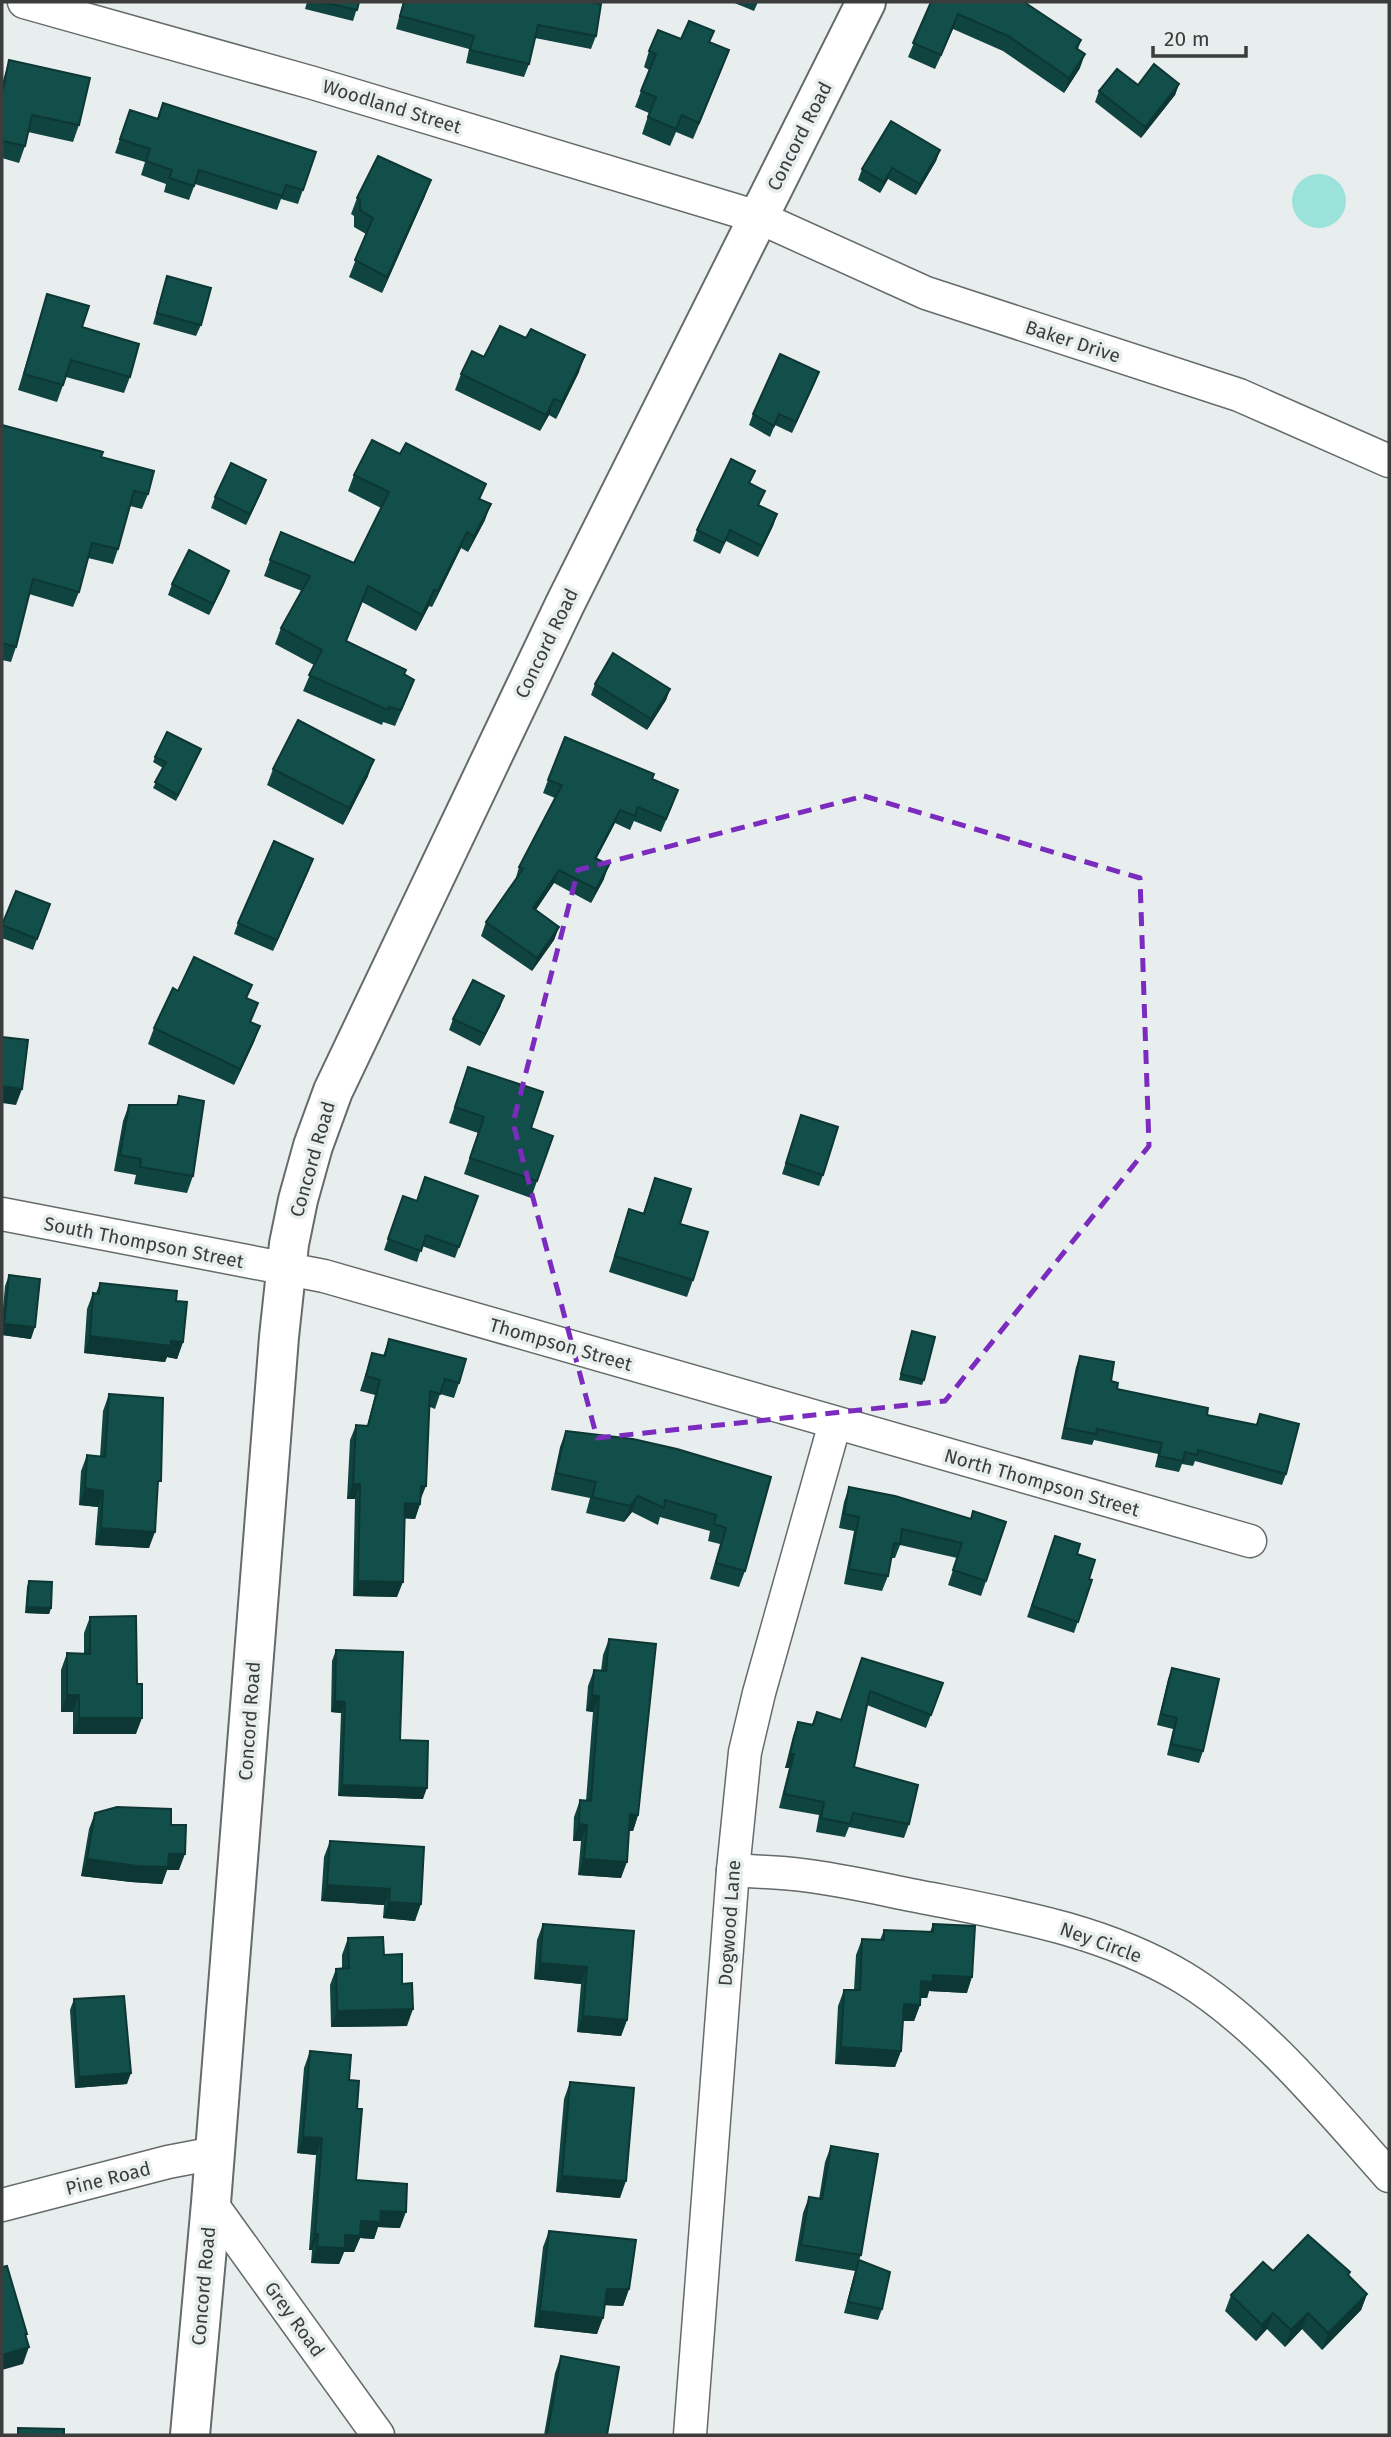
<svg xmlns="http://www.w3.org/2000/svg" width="1391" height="2437" viewBox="0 0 1391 2437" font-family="'Fira Sans',sans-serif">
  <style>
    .green { fill: #9be2da }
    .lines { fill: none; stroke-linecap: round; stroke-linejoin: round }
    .street-casing { stroke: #656b6a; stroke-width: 35 }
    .secondary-casing { stroke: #656b6a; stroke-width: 42 }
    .street { stroke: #fff; stroke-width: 32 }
    .secondary { stroke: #fff; stroke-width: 38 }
    .wall { fill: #104440 }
    .shaded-wall { fill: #0d3734 }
    .building { fill: #134f4a; stroke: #0d3734; stroke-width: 2 }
    .marked { fill: none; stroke: #7b2cbf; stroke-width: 5; stroke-dasharray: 14 9; stroke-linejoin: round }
    .labels { text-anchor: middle; stroke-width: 7; stroke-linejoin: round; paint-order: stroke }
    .street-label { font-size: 19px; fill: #3b3d3d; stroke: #e8eeed }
  </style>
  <rect width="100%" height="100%" fill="#e8eeed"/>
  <!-- green -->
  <circle class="green" cx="1319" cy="201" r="27"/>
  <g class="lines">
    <defs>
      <g id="street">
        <path d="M24,2l289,81 445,134 168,76 313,102 150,66"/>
        <path d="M2,1214l322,62 926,265"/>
        <path d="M733,1870c23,2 46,2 69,5 43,5 87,16 130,24 87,17 175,33 252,79 77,47 145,131 205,198"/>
        <path d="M211,2203l167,232"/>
        <path d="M2,2205l166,-43 47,-9"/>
        <path d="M690,2435l43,-565 12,-118 14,-59 76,-270"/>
      </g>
      <path id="secondary" d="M190,2435l21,-232 68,-866 10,-93 9,-44 15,-54 20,-55 232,-487 301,-602"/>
    </defs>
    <!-- street casing -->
    <use href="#street" class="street-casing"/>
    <!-- secondary casing -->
    <use href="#secondary" class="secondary-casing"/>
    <!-- street -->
    <use href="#street" class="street"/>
    <!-- secondary -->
    <use href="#secondary" class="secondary"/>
  </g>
  <!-- wall -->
  <g class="wall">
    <path d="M307,2h52l-6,19 -48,-12z"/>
    <path d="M403,2h187l6,34 -5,13 -56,-11 -6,26 -5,13 -58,-14 3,-14 -73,-20z"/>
    <path d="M732,2h26l-4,9z"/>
    <path d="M931,2l150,38 -3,9 2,19 -16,25 -61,-42 -50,-22 -18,40 -27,-12z"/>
    <path d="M681,39l29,3 13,24 -30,73 -17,-7 -6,14 -28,-12 7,-21 -14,-6 14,-37 -5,-3 5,-16z"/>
    <path d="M9,60l70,65 -6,17 -45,-10 -3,14 -6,17 -17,-5v-74z"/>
    <path d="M1179,84l-4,11 -34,43 -46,-36 4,-11 39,-6z"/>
    <path d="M163,103l153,49 -18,52 -17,-5 -4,11 -82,-26 -6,16 -25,-8 2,-8 -25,-9 4,-13 -30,-9 15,-43 27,9z"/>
    <path d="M940,150l-4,11 -20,34 -28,-16 -8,14 -22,-13 4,-11z"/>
    <path d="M425,196l-43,97 -33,-16 17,-43 -12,-7v-11l-3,-2 6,-16z"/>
    <path d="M167,276l34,49 -5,11 -43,-12z"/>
    <path d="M47,294l35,33 48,50 -6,16 -58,-16 -9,25 -39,-12z"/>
    <path d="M484,357l95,15 -23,47 -7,-4 -9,16 -85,-41 6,-16z"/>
    <path d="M819,372l-27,61 -17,-8 -5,12 -21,-12 4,-11z"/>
    <path d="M2,425l99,32 47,37 -6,15 -12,-3 -12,43 -5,15 -25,-6 -9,34 -6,15 -44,-13 -13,53 -5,15 -9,-2z"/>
    <path d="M400,454l86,30 -6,15 5,21 -17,32 -7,-4 -29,59 -3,-1 -13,25 -54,-29 -16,39 59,33 3,22 -13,30 -12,-4 -1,3 -79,-34 11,-26 -39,-21 6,-16 21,-37 -38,-15 6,-16 84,3 27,-55 -33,-17 6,-16z"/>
    <path d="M751,484l8,22 18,8 -4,12 -15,31 -32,-16 -6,13 -27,-13 4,-11z"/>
    <path d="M262,491l-16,34 -35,-17 4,-11z"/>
    <path d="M225,582l-16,33 -41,-20 4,-11z"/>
    <path d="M595,684l75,5 -4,11 -19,30 -56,-35z"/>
    <path d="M201,749l-25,52 -23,-13 10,-20 -10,-6 2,-5z"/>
    <path d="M273,769l95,7 -25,49 -76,-40z"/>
    <path d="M653,779l20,25 -12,28 -27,-11 -4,9 -15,-7 -19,36 8,20 -13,24 -37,-20 -18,27 23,17 -5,13 -22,31 -51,-35 5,-14 29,-41 4,-14 36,-69 -12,-5 5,-13z"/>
    <path d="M309,870l-36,81 -39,-17 4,-11z"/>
    <path d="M16,891l34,13 -17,46 -31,-12v-12z"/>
    <path d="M178,991l69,7 4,24 9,4 -6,16 -20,43 -86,-41 6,-16z"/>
    <path d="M504,996l-4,11 -20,39 -31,-16 4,-11z"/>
    <path d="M468,1067l63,61 22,8 -22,62 -67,-24 14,-41 -29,-10z"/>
    <path d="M179,1096l14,80 -6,17 -53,-9 2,-9 -22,-4 9,-50 6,-16h47z"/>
    <path d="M801,1115l22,60 -4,11 -37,-12z"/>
    <path d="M655,1178l38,102 -6,17 -78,-25 20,-63 14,4z"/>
    <path d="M403,1196l14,5 61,-5 -23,62 -33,-12 -5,16 -33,-12z"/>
    <path d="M9,1275l22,64 -29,-4v-16l3,-33z"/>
    <path d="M100,1283l76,18 7,41 -6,17 -10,-2 -2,5 -81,-9 3,-44 6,-16h3z"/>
    <path d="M912,1331l12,49 -2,5 -23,-5z"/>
    <path d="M389,1339l70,44 -5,15 -14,-4 -5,15 -5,-2 -10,97 -5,15 -11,-1 -7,79 -44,-1 2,-97h-8l3,-59 6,-15 11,1 8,-31 -15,-4 12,-38 11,3z"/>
    <path d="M1080,1356l31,25 6,8 90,26 49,10 4,-11 26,60 -4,11 -87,-24 -2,5 -11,-2 -3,8 -24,-5 3,-13 -64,-14 -2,5 -31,-6 15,-72z"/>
    <path d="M109,1394l48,97 -8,57 -54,-3 3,-38 -19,-2 2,-34 6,-16 13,2 3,-46z"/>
    <path d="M566,1431l205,46 -26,94 -6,16 -29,-8 10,-35 -12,-3 2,-10 -50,-14 -2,8 -26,-13 -8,10 -38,-9 4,-15 -39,-8 9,-43z"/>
    <path d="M849,1487l122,32 35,3 -25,74 -33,-11 9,-27 -57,-13 -5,13h-4l-3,18 -6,15 -38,-7 10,-53 -15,-3 5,-26z"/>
    <path d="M1055,1536l22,18 12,25 3,1 -18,53 -47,-16z"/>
    <path d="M29,1581l22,27 -2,6 -24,-1 2,-26z"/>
    <path d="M90,1617l47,67 -1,50h-63v-22h-12v-42l6,-17 17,1v-21z"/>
    <path d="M609,1639l29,176 -5,16h-4l-8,47 -43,-3 3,-34h-8l1,-24 6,-17 6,1 7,-89 -7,-1 2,-25 6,-16 7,1 2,-16z"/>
    <path d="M336,1650l64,90 23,59 -85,-3 3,-83 -10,-1 1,-51z"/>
    <path d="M862,1658l81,25 -17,45 -59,-23 -13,62 55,57 -5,14 -55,-11 -4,10 -29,-5 3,-17 -40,-7 10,-40h-4l8,-32 5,-14 14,2 5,-12 24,8z"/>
    <path d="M1172,1668l31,83 -4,12 -32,-8 6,-26 -16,-4 11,-46z"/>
    <path d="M95,1813l76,12 8,45h-12l-5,14 -31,-2 -50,-6 8,-47z"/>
    <path d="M330,1841l94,6 -9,74 -32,-3 1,-13 -63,-4 3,-44z"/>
    <path d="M543,1924l91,7 -7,89 -6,16 -44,-4 4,-48 -47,-5 3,-39z"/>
    <path d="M933,1924l34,69 -38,-2 -2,7h-7v7l-6,16h-11l-2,30 -6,16 -60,-3 3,-58 6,-16h10l2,-35 6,-16 18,1 4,-10 46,2z"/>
    <path d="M348,1938l36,17 23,71 -76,1 -1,-42 6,-16 6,-1v-13z"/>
    <path d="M74,1999l53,85 -52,4 -5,-78z"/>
    <path d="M310,2051l39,29 8,29 -1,71 44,48 -22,-1 -4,12 -14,-1 -6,14h-10l-5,12 -28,-1 1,-13h-3l7,-95 -19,-2 7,-85z"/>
    <path d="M570,2082l50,116 -64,-6 8,-93z"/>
    <path d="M831,2146l30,109 -2,5 23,49 -4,11 -34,-7 11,-42 -60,-10 8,-48 6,-16 10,2 6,-37z"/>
    <path d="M549,2231l80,58 -6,17 -18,-1 -8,29 -63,-7 9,-80z"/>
    <path d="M1273,2271l76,5 18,18 -6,16 -39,40 -20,-21 -17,18 -18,-18 -11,12 -31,-30 6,-16z"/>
    <path d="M561,2356l46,79h-63l11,-62z"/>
  </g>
  <!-- shaded-wall -->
  <g class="shaded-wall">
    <path d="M958,14l-5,15 -18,40 6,-14z"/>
    <path d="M729,50l-6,16 -30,73 6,-16z"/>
    <path d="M1085,54l-5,14 -16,25 5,-15z"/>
    <path d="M1179,84l-4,11 -34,43 4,-11z"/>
    <path d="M940,150l-4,11 -20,34 4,-11z"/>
    <path d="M892,168l-4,11 -8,14 4,-11z"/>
    <path d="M431,180l-6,16 -43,97 5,-16z"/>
    <path d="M585,355l-6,17 -23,47 6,-17z"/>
    <path d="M819,372l-4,11 -23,50 4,-11z"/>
    <path d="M554,399l-5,16 -9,16 6,-16z"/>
    <path d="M266,480l-4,11 -16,34 4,-11z"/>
    <path d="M491,504l-6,16 -17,32 6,-16z"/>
    <path d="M777,514l-4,12 -15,31 4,-11z"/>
    <path d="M467,532l-6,16 -29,59 6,-16z"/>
    <path d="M229,571l-4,11 -16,33 4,-11z"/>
    <path d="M434,590l-5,16 -13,25 6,-16z"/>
    <path d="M670,689l-4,11 -19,30 4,-11z"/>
    <path d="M374,760l-6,16 -25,49 6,-17z"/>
    <path d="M620,810l-5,13 -25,48 5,-13z"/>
    <path d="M313,859l-4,11 -36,81 4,-11z"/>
    <path d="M609,865l-5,14 -13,24 5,-14z"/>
    <path d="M559,870l-5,13 -26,38 5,-13z"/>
    <path d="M559,927l-5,13 -22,31 5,-13z"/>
    <path d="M504,996l-4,11 -20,39 5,-12z"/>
    <path d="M260,1026l-6,16 -20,43 6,-16z"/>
    <path d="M2,1086l20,3 -6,16 -14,-2z"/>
    <path d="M4,1324l31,3 -4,12 -29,-4v-4z"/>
    <path d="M90,1336l81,5 12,1 -6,17 -10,-2 -2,5 -81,-9z"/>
    <path d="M353,1484h7l-5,15h-8z"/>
    <path d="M421,1486h5l-6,15z"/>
    <path d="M85,1488l18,3 -5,16 -19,-2z"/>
    <path d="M638,1496l-6,16 -8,10 6,-16z"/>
    <path d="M405,1503l15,1 -5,15 -16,-1z"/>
    <path d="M101,1528l54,4 -6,16 -54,-3z"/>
    <path d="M358,1581l45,1 -6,15 -44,-1z"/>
    <path d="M27,1607l24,1 -2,6 -24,-1z"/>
    <path d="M67,1695h12l-6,17h-12z"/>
    <path d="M592,1695l7,1 -6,16 -7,-1z"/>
    <path d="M335,1701l10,1 -4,11 -10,-1z"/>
    <path d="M79,1718h63l-6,16h-63z"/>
    <path d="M790,1754h4l-5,14h-4z"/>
    <path d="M342,1785l85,3 -4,11 -85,-3z"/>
    <path d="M630,1814l8,1 -5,16h-9z"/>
    <path d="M579,1824l8,1 -6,16h-8z"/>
    <path d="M169,1854h16l-6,16h-12l-5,14 -31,-2 -50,-6 6,-17z"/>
    <path d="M584,1859l43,3 -6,16 -43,-3z"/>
    <path d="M327,1885l63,4 -6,16 -63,-4z"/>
    <path d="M389,1902l32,2 -6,17 -32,-3z"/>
    <path d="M540,1963l47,4 -6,17 -47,-5z"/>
    <path d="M933,1975l39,2 -5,16 -38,-2 -2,7h-12l6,-17z"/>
    <path d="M904,2004l16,1 -6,16h-16z"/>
    <path d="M413,2009l-6,17 -76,1 6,-16z"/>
    <path d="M583,2016l44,4 -6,16 -44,-4z"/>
    <path d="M841,2047l60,4 -6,16 -60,-3z"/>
    <path d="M131,2073l-4,11 -52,4 4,-11z"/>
    <path d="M303,2137l19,1 -6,17 -19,-2z"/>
    <path d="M562,2176l64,5 -6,17 -64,-6z"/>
    <path d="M381,2211l25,1 -6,16 -22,-1 -4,12 -14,-1 -6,14h-10l-5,12 -28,-1 6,-16 28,-12 16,-14z"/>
    <path d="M315,2234h3l-6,16h-3z"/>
    <path d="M607,2289h22l-6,17 -22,-1z"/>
    <path d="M1367,2294l-6,16 -39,40 6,-17z"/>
    <path d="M540,2311l63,7 -6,16 -63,-7z"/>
    <path d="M1273,2313l-6,16 -11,12 6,-16z"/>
    <path d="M1308,2313l-6,16 -17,18 6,-17z"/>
    <path d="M25,2334h2l-5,15 7,-2 -6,17 -21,6v-15z"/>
  </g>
  <!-- building -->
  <g class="building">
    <path d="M323,2h36l-2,8z"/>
    <path d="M404,2h186l11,2 -5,32 -58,-11 -9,39 -59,-14 4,-14 -74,-20z"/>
    <path d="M931,2h93l57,38 -5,8 9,6 -16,24 -61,-42 -50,-22 -17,41 -28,-12z"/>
    <path d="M689,21l25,10 -5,11 20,8 -30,73 -17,-8 -6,14 -28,-12 8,-20 -15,-6 15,-37 -7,-3 9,-21 23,9z"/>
    <path d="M9,60l81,18 -11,47 -47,-10 -7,31 -23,-5v-47z"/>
    <path d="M1154,64l25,20 -34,43 -46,-36 18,-22 21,16z"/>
    <path d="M163,103l153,49 -13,38 -17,-5 -4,11 -83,-26 -5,16 -25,-8 3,-8 -26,-9 4,-12 -30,-10 10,-29 28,9z"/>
    <path d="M891,121l49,29 -20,34 -28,-16 -8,14 -22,-13z"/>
    <path d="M378,156l53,24 -44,97 -32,-17 18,-42 -13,-8v-10l-3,-2z"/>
    <path d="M167,276l44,12 -10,37 -44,-12z"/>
    <path d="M47,294l42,12 -7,21 57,17 -9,33 -59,-17 -8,25 -39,-11z"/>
    <path d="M500,326l26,12 5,-9 54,26 -23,47 -8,-3 -8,16 -85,-41 11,-23 12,6z"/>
    <path d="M780,354l39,18 -23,50 -17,-8 -5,12 -21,-12z"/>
    <path d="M2,425l101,27 -2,5 53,14 -6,23 -14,-3 -16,58 -26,-6 -13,49 -46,-13 -17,68 -14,-4z"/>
    <path d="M372,440l28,14 6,-11 80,41 -7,15 12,5 -17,32 -7,-4 -29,59 -4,-1 -12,25 -54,-29 -22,55 60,29 -2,4 10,6 -13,30 -12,-3 -1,3 -79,-35 13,-25 -41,-22 29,-52 -40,-16 11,-28 73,31 35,-71 -35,-17z"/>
    <path d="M731,459l24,12 -6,12 16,8 -7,14 19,9 -15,32 -32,-16 -6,13 -27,-13z"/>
    <path d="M231,463l35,17 -16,34 -35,-17z"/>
    <path d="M189,550l40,21 -16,33 -41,-20z"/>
    <path d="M613,653l57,36 -19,30 -56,-35z"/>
    <path d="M298,720l76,40 -25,48 -76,-39z"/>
    <path d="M167,732l34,17 -23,46 -23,-13 11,-20 -11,-5z"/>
    <path d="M565,737l89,37 -2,5 26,11 -12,29 -28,-12 -3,9 -15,-6 -25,48 14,7 -13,24 -37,-19 -26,38 26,19 -22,31 -51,-36 37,-53 -4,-2 43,-82 -14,-5z"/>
    <path d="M274,841l39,18 -36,81 -39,-17z"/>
    <path d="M16,891l34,13 -13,35 -35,-14z"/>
    <path d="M194,957l58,28 -6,13 12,5 -8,19 10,4 -20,43 -86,-41 19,-40 5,3z"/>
    <path d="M473,980l31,16 -19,38 -32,-15z"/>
    <path d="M2,1037l26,3 -6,49 -20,-3z"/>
    <path d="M468,1067l75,25 -12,36 22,8 -16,45 -67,-23 14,-41 -29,-10z"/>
    <path d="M179,1096l25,5 -11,75 -53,-9 1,-8 -21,-4 9,-50h49z"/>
    <path d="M801,1115l37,12 -15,48 -37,-12z"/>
    <path d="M425,1177l53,19 -19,51 -33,-12 -5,16 -33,-12 15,-43 14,5z"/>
    <path d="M655,1178l36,11 -11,35 28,8 -15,48 -78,-24 14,-47 15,5z"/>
    <path d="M9,1275l31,4 -5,48 -31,-3z"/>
    <path d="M100,1283l77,8 -1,10 11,1 -4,40 -12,-1v5l-81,-10 3,-43 6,1z"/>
    <path d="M912,1331l23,6 -11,43 -23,-6z"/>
    <path d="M389,1339l77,20 -7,24 -14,-4 -5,15 -10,-3 -4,95h-5l-1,18 -15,-1 -2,79 -45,-1 2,-97h-7l3,-59 12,1 12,-46 -14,-4 6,-23 13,3z"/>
    <path d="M1080,1356l34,6 -3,19 7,2 -1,6 91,19 -1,7 50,10 3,-11 39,10 -13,50 -88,-24 -1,5 -12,-3 -2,9 -24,-5 3,-13 -65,-14 -1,5 -31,-6z"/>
    <path d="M109,1394l54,4 -2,83h-3l-3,51 -54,-4 2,-37 -18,-3 2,-33 18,2z"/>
    <path d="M566,1431l67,8 44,10 94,28 -26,94 -29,-8 10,-35 -12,-4 2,-9 -51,-15 -1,8 -26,-12 -8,10 -38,-9 4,-15 -40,-9z"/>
    <path d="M849,1487l46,9 76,23 2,-8 33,11 -20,59 -33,-11 9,-27 -60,-14 -2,15 -6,-1 -6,33 -39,-7 10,-52 -15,-3z"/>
    <path d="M1055,1536l25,8 -3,10 18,6 -6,19 3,1 -14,42 -46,-16z"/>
    <path d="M29,1581l23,1 -1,26 -24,-1z"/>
    <path d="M136,1616l1,68h5v34h-63v-23h-12v-42l23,1v-37z"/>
    <path d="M609,1639l47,5 -18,171 -8,-1 -3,48 -43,-3 3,-34 -8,-1 1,-24 11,1 8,-105 -7,-1 2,-25 12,1z"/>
    <path d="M336,1650l67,2 -3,88 28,1 -1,47 -85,-3 3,-83 -10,-1z"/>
    <path d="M862,1658l81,25 -12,32 -61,-24 -16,76 64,18 -9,39 -56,-11 -3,11 -29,-6 3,-16 -40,-8 10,-40h-4l8,-32 15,3 4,-13 24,8z"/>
    <path d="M1172,1668l47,11 -16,72 -32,-7 6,-26 -16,-4z"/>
    <path d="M117,1807l54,2v16h15l-1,29h-16l-1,13 -31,-1 -50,-7 8,-46z"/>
    <path d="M330,1841l94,6 -3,57 -32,-2 1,-13 -63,-4z"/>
    <path d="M543,1924l91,7 -7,89 -44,-4 4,-49 -47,-4z"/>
    <path d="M933,1924l42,2 -3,51 -39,-2 -1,7 -11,-1 -1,24 -16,-1 -3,47 -60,-4 3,-57h16l2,-51 22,1v-10l49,2z"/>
    <path d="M383,1937l1,18 18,-1v30l10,-1 1,26 -76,2 -1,-42 13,-1 -1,-30z"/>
    <path d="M124,1996l7,77 -52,4 -5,-78z"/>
    <path d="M310,2051l41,4 -2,25 10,1 -2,28h5l-6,71 51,4 -1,28 -25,-1 -1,11 -19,-1 -1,15 -15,-1v13l-28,-1 1,-13h-3l7,-96 -19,-1z"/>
    <path d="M570,2082l64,6 -8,93 -64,-5z"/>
    <path d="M831,2146l47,8 -17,101 -60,-10 8,-48 13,2z"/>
    <path d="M549,2231l87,9 -7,49h-22l-4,29 -63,-7z"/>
    <path d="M1308,2235l42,37 -2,3 19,19 -39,39 -20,-20 -17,17 -18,-17 -11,12 -31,-30 32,-33 10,9z"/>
    <path d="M859,2260l31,12 -8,37 -34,-7z"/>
    <path d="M7,2266l20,68h-2l4,13 -27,8v-88z"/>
    <path d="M561,2356l58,11 -12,68h-60z"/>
    <path d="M18,2428l46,1v6h-46z"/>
  </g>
  <!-- marked area -->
  <path class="marked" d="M864,796l276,82 9,268 -204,255 -348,37 -84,-315 65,-253z"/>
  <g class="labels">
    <!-- street labels -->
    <g class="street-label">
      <text transform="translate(392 106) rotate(17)" y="7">Woodland Street</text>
      <text transform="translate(799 136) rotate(-63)" y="7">Concord Road</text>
      <text transform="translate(1073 341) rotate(18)" y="7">Baker Drive</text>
      <text transform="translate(546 643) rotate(-64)" y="7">Concord Road</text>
      <text transform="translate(312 1159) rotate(-74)" y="7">Concord Road</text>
      <text transform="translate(144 1242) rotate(11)" y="7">South Thompson Street</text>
      <text transform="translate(561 1344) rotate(16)" y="7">Thompson Street</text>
      <text transform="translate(1042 1482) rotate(16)" y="7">North Thompson Street</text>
      <text transform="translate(249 1721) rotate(-86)" y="7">Concord Road</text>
      <text transform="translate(729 1923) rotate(-86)" y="7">Dogwood Lane</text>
      <text transform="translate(1101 1942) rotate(20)" y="7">Ney Circle</text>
      <text transform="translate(108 2178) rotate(-14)" y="7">Pine Road</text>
      <text transform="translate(203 2286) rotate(-85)" y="7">Concord Road</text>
      <text transform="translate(295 2319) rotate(54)" y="7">Grey Road</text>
    </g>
  </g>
  <!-- border -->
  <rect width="1391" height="2437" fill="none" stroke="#3b3d3d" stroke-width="7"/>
  <!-- scale -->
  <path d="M1153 46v10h93v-10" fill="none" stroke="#3b3d3d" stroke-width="3.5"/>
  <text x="1164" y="46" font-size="21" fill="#3b3d3d" stroke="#e8eeed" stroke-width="5" paint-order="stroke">20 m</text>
</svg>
